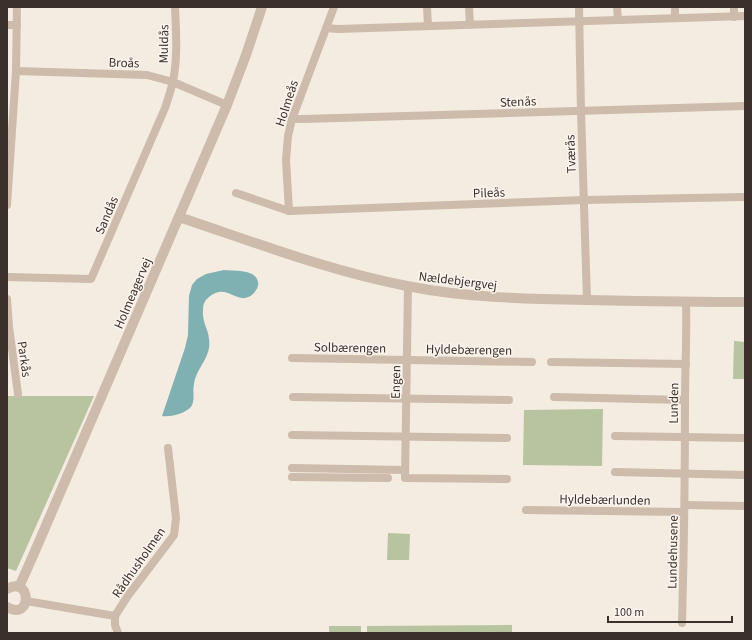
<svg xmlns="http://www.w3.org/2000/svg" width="752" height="640" viewBox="0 0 752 640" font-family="'Source Sans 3',sans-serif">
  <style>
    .green { fill: #b8c4a0 }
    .water { fill: #7fb0b2 }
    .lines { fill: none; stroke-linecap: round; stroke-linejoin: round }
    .minor { stroke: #cdbbac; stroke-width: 8 }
    .tertiary { stroke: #cdbbac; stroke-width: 10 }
    .labels { text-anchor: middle; stroke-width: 3; stroke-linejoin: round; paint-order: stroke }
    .street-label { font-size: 13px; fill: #3b302b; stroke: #fbf5ee }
  </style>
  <rect width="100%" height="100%" fill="#f4ebe1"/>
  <!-- green -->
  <g class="green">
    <path d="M734,341l11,1v37h-12z"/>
    <path d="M7,396h87l-78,175 -9,-3z"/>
    <path d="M603,409l-1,57 -79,-1 1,-55z"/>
    <path d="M388,533l22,1 -1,26h-22z"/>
    <path d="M512,625v8h-145v-7z"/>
    <rect x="329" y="626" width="32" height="7"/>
  </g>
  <!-- water -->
  <path class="water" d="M224,270c9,1 32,-1 34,12 1,4 -1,7 -4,11 -16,16 -26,-12 -45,4 -4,3 -6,7 -6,13 -1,13 5,18 6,29 3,18 -13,29 -15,45 -2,8 2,17 -4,24 -7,6 -19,9 -28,8l23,-68 3,-13 1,-39 3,-11 5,-6 9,-5z"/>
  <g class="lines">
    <!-- minor -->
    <g class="minor">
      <path d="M427,7l1,19"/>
      <path d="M469,7l1,18"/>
      <path d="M579,7l2,104 6,189"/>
      <path d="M617,7l1,13"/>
      <path d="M675,7v11"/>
      <path d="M734,7v10"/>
      <path d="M7,25h10"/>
      <path d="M326,28l12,1 407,-13"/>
      <path d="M16,71l131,4 26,7 54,23"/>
      <path d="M292,119h11l442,-13"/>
      <path d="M236,193l53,18 295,-11 161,-3"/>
      <path d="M7,205l9,-134 1,-64"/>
      <path d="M289,211l-3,-51 2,-24 4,-17 42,-112"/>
      <path d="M7,277l84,2 74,-171c3,-9 6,-18 8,-27 5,-24 3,-49 2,-74"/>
      <path d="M408,287l-3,191 102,1"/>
      <path d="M7,299l2,28 9,67"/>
      <path d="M292,358l240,4"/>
      <path d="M551,362l135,2"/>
      <path d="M293,397l216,3"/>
      <path d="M554,397l131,3"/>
      <path d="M292,435l215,3"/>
      <path d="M615,436l130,2"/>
      <path d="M292,468l113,2"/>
      <path d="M615,472l130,3"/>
      <path d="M292,477l96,1"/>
      <path d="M685,505l60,1"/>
      <path d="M526,510l158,2"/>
      <path d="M26,601l89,15"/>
      <path d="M682,623c2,-74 3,-147 3,-221 0,-34 2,-67 1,-100"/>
      <path d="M118,633l-3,-8v-9l12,-19 47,-62 2,-17 -8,-70"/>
    </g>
    <!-- tertiary -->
    <g class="tertiary">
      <path d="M179,217c75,25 150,54 228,69 60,12 120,13 181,14 52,1 105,2 157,2"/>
      <path d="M19,587l13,-29 195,-453 19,-50 16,-48"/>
      <path d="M7,589c25,-14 25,33 0,18"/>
    </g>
  </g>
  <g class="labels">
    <!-- street labels -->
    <g class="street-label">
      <text transform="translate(163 44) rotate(-89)" y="5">Muldås</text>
      <text transform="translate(124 62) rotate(2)" y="5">Broås</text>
      <text transform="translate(518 101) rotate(-2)" y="5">Stenås</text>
      <text transform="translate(286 103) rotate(-72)" y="5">Holmeås</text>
      <text transform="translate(570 154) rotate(-92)" y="5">Tværås</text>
      <text transform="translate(489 192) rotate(-2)" y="5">Pileås</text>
      <text transform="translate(106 215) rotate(-67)" y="5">Sandås</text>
      <text transform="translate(458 280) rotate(7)" y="5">Nældebjergvej</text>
      <text transform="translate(132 293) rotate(-67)" y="5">Holmeagervej</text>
      <text transform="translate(350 347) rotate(1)" y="5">Solbærengen</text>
      <text transform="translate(469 349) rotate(1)" y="5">Hyldebærengen</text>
      <text transform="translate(25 359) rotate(82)" y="5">Parkås</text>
      <text transform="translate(395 382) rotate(-89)" y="5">Engen</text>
      <text transform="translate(673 403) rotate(-89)" y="5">Lunden</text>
      <text transform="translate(605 499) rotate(1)" y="5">Hyldebærlunden</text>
      <text transform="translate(672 552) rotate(-89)" y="5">Lundehusene</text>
      <text transform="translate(138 562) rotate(-55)" y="5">Rådhusholmen</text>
    </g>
  </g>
  <!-- border -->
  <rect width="752" height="640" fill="none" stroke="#3b302b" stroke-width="16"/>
  <!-- scale -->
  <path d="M608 616v6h124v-6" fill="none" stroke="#3b302b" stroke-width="2"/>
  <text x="614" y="616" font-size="12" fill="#3b302b" stroke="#fbf5ee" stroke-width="3" paint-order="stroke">100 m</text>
</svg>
